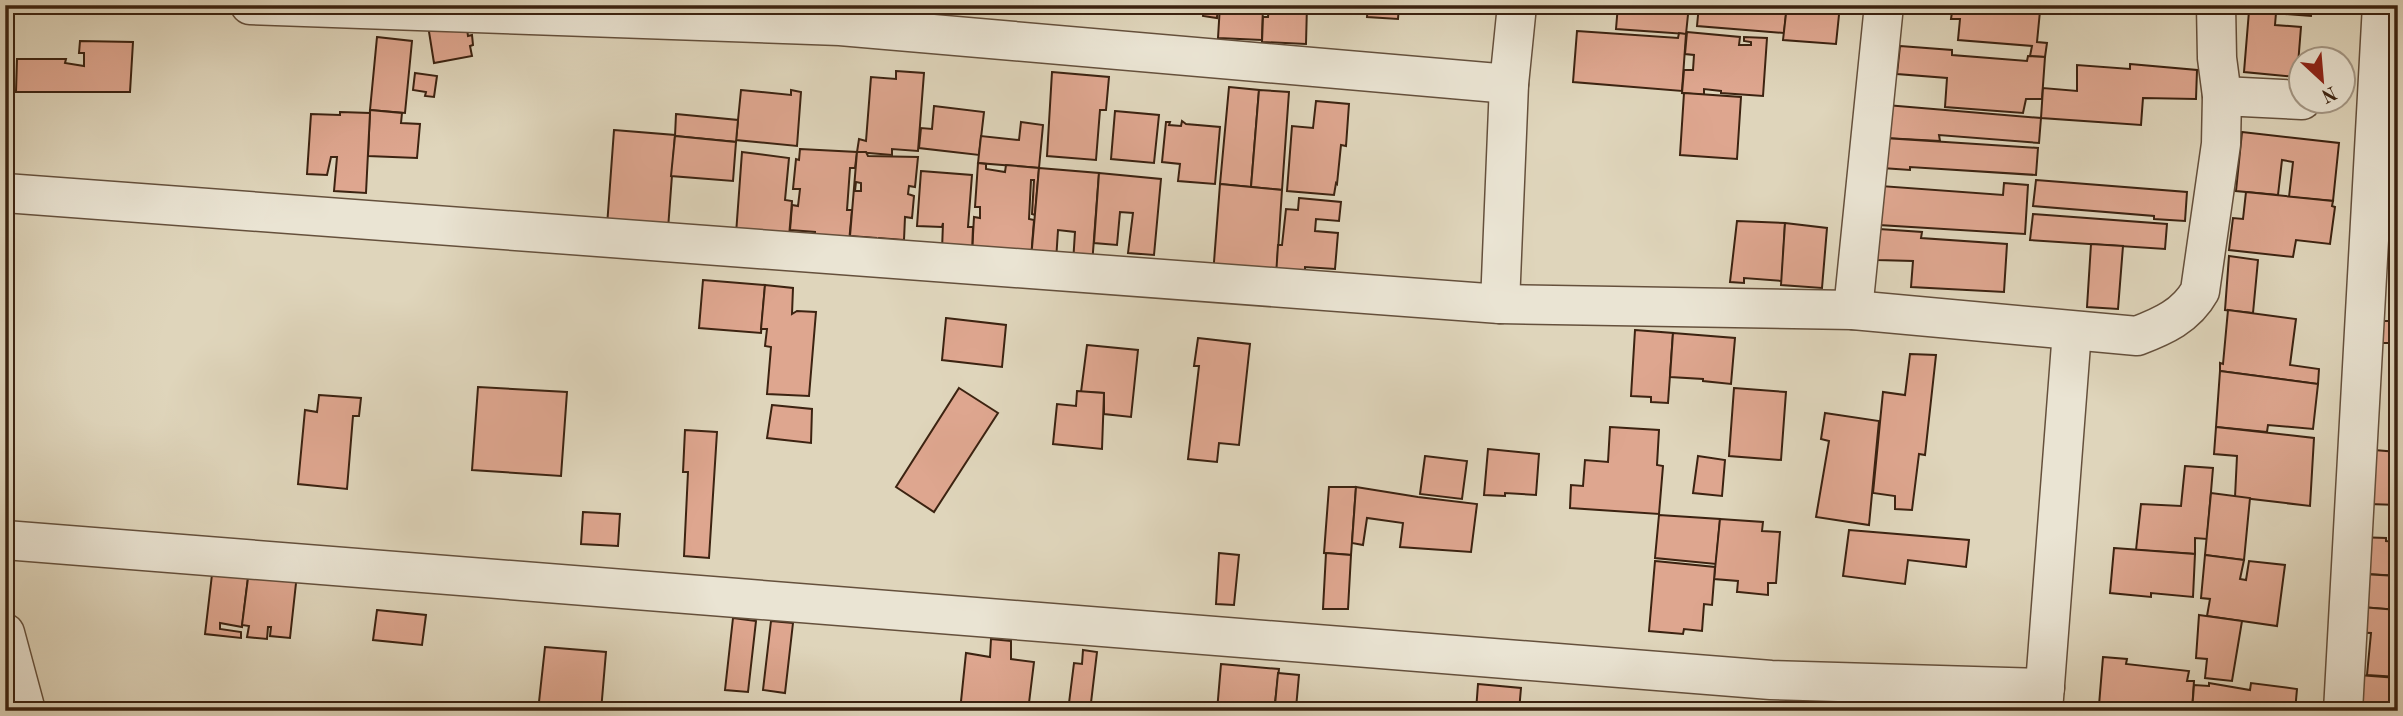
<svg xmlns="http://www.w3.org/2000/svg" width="2403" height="716" viewBox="0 0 2403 716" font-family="'Old Standard TT',serif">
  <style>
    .building { fill: #dea68f; stroke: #3c2311; stroke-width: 2; fill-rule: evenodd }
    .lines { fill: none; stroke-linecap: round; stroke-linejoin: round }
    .street-casing { stroke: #65503c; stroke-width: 41 }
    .street { stroke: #eae4d3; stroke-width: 38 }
  </style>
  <rect width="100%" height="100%" fill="#dfd5bb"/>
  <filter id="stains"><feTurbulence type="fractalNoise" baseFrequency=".00286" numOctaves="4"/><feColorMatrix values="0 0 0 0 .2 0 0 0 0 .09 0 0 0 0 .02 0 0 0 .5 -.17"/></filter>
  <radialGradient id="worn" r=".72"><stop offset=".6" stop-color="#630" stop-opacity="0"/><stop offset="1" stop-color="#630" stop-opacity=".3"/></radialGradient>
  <!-- building -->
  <g class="building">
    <path d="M1204,5h14l-1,13 -14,-2z"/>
    <path d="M1220,5h43l-1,35 -44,-2z"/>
    <path d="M1269,5h38l-1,39 -44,-2 1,-25h5z"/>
    <path d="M1368,5h31l-1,14 -31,-2z"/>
    <path d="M1483,5v8l-33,-1v-4l-23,-2z"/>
    <path d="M1618,5h71l-3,29 -70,-5z"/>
    <path d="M1699,5h88l-3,28 -87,-7z"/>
    <path d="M1787,5h53l-4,39 -53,-4z"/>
    <path d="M1953,5h96v7l-9,-1 -3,31 10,1 -2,14 -15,-1 2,-10 -74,-6 2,-21h-9z"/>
    <path d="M2249,5h63l-1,11 -62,-5z"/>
    <path d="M2249,11l27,2 -1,12 26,2 -4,50 -53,-5z"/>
    <path d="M426,13l39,1 3,22 4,-1 1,10 -3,1 2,10 -38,7z"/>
    <path d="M1577,31l101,7 1,-5 7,1 -4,57 -109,-9z"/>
    <path d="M1687,32l53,5 -1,8h12v-3l-7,-1v-4l23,1 -4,58 -42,-3v-2l-17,-2v6l-22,-2 2,-23h9l1,-15 -9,-1z"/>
    <path d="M377,37l35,4 -7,72 -35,-3z"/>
    <path d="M80,41l53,1 -3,50h-114l1,-33h49l-1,4 19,3v-13h-5z"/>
    <path d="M1900,46l52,4v5l75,6 1,-5 17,1 -3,42h-16l-3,14 -78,-6 2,-29 -50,-4z"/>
    <path d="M2130,64l67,6 -1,29 -53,-1 -2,27 -100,-7 2,-30 34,3v-26l53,4z"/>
    <path d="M896,71l28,2 -6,78 -26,-2v6l-35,-3 2,-13 7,2 5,-64 25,2z"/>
    <path d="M1052,72l57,5 -3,33h-6l-4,50 -49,-4z"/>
    <path d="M415,73l22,3 -3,21 -9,-1 1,-4 -13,-2z"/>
    <path d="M1229,87l30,3 -8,97 -31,-3z"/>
    <path d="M741,90l50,5v-5l10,2 -4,54 -61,-6z"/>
    <path d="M1259,90l30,2 -7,98 -31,-3z"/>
    <path d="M1684,93l57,4 -4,62 -57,-4z"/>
    <path d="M1316,101l33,3 -3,42 -5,-1 -4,39 -1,-1 -2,12 -47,-4 5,-65 21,2z"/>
    <path d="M1886,105l155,13 -2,25 -100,-8 1,6 -56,-3z"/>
    <path d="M934,106l50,6 -5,43 -60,-7 2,-20 11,1z"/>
    <path d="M370,110l32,3 -1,10 19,1 -3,34 -49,-2z"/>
    <path d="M1115,111l44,4 -5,48 -43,-4z"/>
    <path d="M340,112l30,1 -4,80 -32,-2 3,-34h-6l-4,18 -20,-1 4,-60 29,1z"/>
    <path d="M676,114l62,6 -2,22 -61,-6z"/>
    <path d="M1182,121l4,3 34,3 -5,57 -37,-3 2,-17 -18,-2 4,-40h4l-1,3 12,1z"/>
    <path d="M1021,122l22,3 -4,43 -61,-5 3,-27 38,4z"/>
    <path d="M614,130l61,5 -7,94 -61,-3z"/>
    <path d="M2242,132l97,11 -6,58 -44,-4 4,-35 -11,-2 -4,35 -42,-4z"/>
    <path d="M675,136l61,6 -3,39 -62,-5z"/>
    <path d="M1884,138l154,10 -2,27 -126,-8v3l-28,-2z"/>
    <path d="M800,149l57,3 -2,16h-5l-3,42h5l-3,32 -34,-3v-7l-25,-2 2,-25 6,1 2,-17h-7l3,-30 3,1z"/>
    <path d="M742,152l47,6 -4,42 7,1 -3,36 -53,-3z"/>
    <path d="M857,152h9l2,4 50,1 -3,30 -6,-1 -1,8 6,2 -2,22 -7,-1 -1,23 -25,-2 -1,7 -3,-1 1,-6 -26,-2zM856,182l5,1v8h-6z"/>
    <path d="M978,163l8,1v5l19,3 1,-7 33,3 -4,47 -3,-1 2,-34h-3l-2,39 5,1 -3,39 -59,-7 2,-35 6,1v-11h-5z"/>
    <path d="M1039,168l60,5 -7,92 -19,-2 2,-31 -17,-2 -2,31 -25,-2z"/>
    <path d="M921,171l51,4 -4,52h5l-1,25 -30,-2 1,-27 -1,4 -25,-1z"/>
    <path d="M1099,173l62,6 -7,76 -26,-2 5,-40 -13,-1 -3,33 -23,-2z"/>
    <path d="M2036,180l151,12 -2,29 -31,-2v-3l-121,-10z"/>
    <path d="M2004,183l24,2 -3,49 -146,-9 2,-39 122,9z"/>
    <path d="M1220,184l62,6 -6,91 -63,-6z"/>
    <path d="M2246,192l87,9 -1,5 3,1 -5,37 -34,-4 -3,17 -64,-7 4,-32 10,1z"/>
    <path d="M2397,195h1v24h-4z"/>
    <path d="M1299,198l42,4 -2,19 -23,-2 -1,12 23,2 -3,36 -30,-2v12l-29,-3 2,-31h4l4,-36 12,1z"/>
    <path d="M2033,214l134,10 -2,25 -135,-9z"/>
    <path d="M1737,221l48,2 -3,58 -38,-3v5l-14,-1z"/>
    <path d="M1785,223l42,5 -5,60 -41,-3z"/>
    <path d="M1879,229l43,3 -1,6 86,6 -3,48 -93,-5 2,-26 -36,-1z"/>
    <path d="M2091,244l32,2 -5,63 -31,-2z"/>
    <path d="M2229,256l29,4 -5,53 -28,-3z"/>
    <path d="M703,280l62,5 -4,48 -62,-5z"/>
    <path d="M765,285l28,3 -1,26 5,-3 19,1 -7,84 -42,-2 4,-47 -6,-1 2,-17h-6z"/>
    <path d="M2228,310l68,9 -6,46 29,4 -1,15 -98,-13v-8l3,1z"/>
    <path d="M946,318l60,7 -4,42 -60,-7z"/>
    <rect x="2371" y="321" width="27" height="22"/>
    <path d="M1635,330l38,3 -5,70 -17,-1v-5l-20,-1z"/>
    <path d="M1673,333l62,5 -4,46 -28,-3v-2l-33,-2z"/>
    <path d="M1198,338l52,6 -11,101 -20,-2 -2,19 -29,-3 11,-93h-5z"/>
    <path d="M1087,345l51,5 -7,67 -27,-3v-21l-23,-1z"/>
    <path d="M1910,354l26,1 -11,100 -6,-1 -7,56 -17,-1v-13l-22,-3 10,-101 22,3z"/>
    <path d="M2220,371l98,13 -5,45 -45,-4 -1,7 -51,-5z"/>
    <path d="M478,387l89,5 -6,84 -89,-6z"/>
    <path d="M959,388l39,25 -64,99 -38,-25z"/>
    <path d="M1734,388l52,4 -5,68 -52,-4z"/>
    <path d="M1077,391l27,2 -2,56 -49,-5 4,-40 19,2z"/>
    <path d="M319,395l42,3 -2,18h-6l-6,73 -49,-5 7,-74 12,2z"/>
    <path d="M772,405l40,4 -1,34 -44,-5z"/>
    <path d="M1825,413l54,8 -10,104 -53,-8 13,-76 -8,-2z"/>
    <path d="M1610,427l49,3 -2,35 6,1 -4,48 -89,-6 1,-23 12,1 2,-26 23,2z"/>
    <path d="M2216,427l98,11 -4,68 -75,-9 2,-41 -23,-2z"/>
    <path d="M685,430l32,2 -8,126 -25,-2 4,-84h-5z"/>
    <path d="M1488,449l51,5 -3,41 -31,-2v3l-21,-1z"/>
    <path d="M2374,450l24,2v53l-29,-1z"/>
    <path d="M1425,456l42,5 -5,38 -42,-5z"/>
    <path d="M1698,456l27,4 -3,36 -29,-3z"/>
    <path d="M2185,466l28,2 -6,71 -12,-1v16l-59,-4 5,-46 40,2z"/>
    <path d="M1329,487h27l-5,68 -27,-2z"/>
    <path d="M1356,487l62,10 59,7 -6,48 -71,-5 3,-24 -36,-5 -4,27 -11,-2z"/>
    <path d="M2211,493l39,5 -6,62 -39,-5z"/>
    <path d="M583,512l37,2 -2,32 -37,-2z"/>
    <path d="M1659,515l61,4 -4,45 -61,-6z"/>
    <path d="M1720,519l43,3 -1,9 18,1 -4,51h-8v12l-29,-3h-2l1,-11 -24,-2z"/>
    <path d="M1849,530l120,10 -3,27 -58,-7 -3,24 -62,-8z"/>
    <path d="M2356,537l30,1v3l12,1v34l-45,-3z"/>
    <path d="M2114,548l81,6 -2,43 -42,-4v4l-41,-4z"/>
    <path d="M1219,553l20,2 -5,50 -18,-1z"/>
    <path d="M1326,553l25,2 -3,54h-25z"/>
    <path d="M2205,555l39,5 -4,19 6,1 3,-19 36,4 -8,61 -70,-10 3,-17 -9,-1z"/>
    <path d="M1655,561l60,6 -3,38 -8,-1 -2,27 -18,-2 -1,5 -34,-3z"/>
    <path d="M213,566l36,4 -7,57 -22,-4v6l21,3v6l-36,-4z"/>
    <path d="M249,570l48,4 -7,64 -20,-2 1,-9h-3l-1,12 -20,-2 2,-11 -7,-1z"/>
    <path d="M2362,574l36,2v34l-50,-4z"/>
    <path d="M2348,606l50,4v67l-31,-2 4,-42 -24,-1z"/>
    <path d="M377,610l49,5 -4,30 -49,-5z"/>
    <path d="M2199,615l43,6 -10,60 -27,-3 2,-19 -11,-1z"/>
    <path d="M733,618l23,3 -8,71 -23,-2z"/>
    <path d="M771,621l22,2 -8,70 -22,-3z"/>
    <path d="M991,639l20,2v18l23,3 -6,49h-68l6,-58 24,4z"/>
    <path d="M545,647l61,5 -5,59h-63z"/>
    <path d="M1083,650l14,2 -7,59h-22l6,-48 8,1z"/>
    <path d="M2103,657l24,2 -1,5 63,7 -2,10h7l-2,30h-29l-64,-6z"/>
    <path d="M1221,664l58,5 -5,42h-57z"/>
    <path d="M1278,673l21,2 -3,33 -21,-3z"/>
    <path d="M2345,674l53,4v33h-36z"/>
    <path d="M2209,683l41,7 1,-7 46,6 -2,22h-103l2,-26 15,1z"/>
    <path d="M1478,684l43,4 -2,23h-43z"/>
    <path d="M2067,703l44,3 -1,5h-43z"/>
    <path d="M1687,704l19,2 -1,5h-19z"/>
    <path d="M116,705l46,1 29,5h-75z"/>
    <path d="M380,705l36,4 15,2h-52z"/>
  </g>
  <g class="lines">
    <defs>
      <g id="street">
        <path d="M250,5l590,21 669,58"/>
        <path d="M2222,96l80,4"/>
        <path d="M5,193l1495,111 353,6 284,26c26,-10 49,-20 63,-45l21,-147 1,-48 -5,-38 -1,-53"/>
        <path d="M1500,304l9,-220 8,-79"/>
        <path d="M1853,310l31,-305"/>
        <path d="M5,540l1766,140 274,8"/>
        <path d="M5,633l21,78"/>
        <path d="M2043,711l29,-380"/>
        <path d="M2343,711l39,-706"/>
      </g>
    </defs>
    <!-- street casing -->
    <use href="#street" class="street-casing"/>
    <!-- street -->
    <use href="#street" class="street"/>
  </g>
  <!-- margin -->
  <rect width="2403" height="716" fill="none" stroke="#dfd5bb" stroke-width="28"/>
  <rect x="7" y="7" width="2389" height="702" fill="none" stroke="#3c2311" stroke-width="3.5"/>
  <rect x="14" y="14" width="2375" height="688" fill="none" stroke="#3c2311" stroke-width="2"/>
  <!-- north arrow -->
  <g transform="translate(2322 80) rotate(154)"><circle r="33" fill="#eae4d3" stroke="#a49785" stroke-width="2"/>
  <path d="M0-5L12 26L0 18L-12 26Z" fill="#8f2418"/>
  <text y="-10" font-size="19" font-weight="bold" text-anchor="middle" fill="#3c2311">N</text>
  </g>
  <rect width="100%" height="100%" filter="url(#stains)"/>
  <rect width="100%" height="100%" fill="url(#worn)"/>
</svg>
